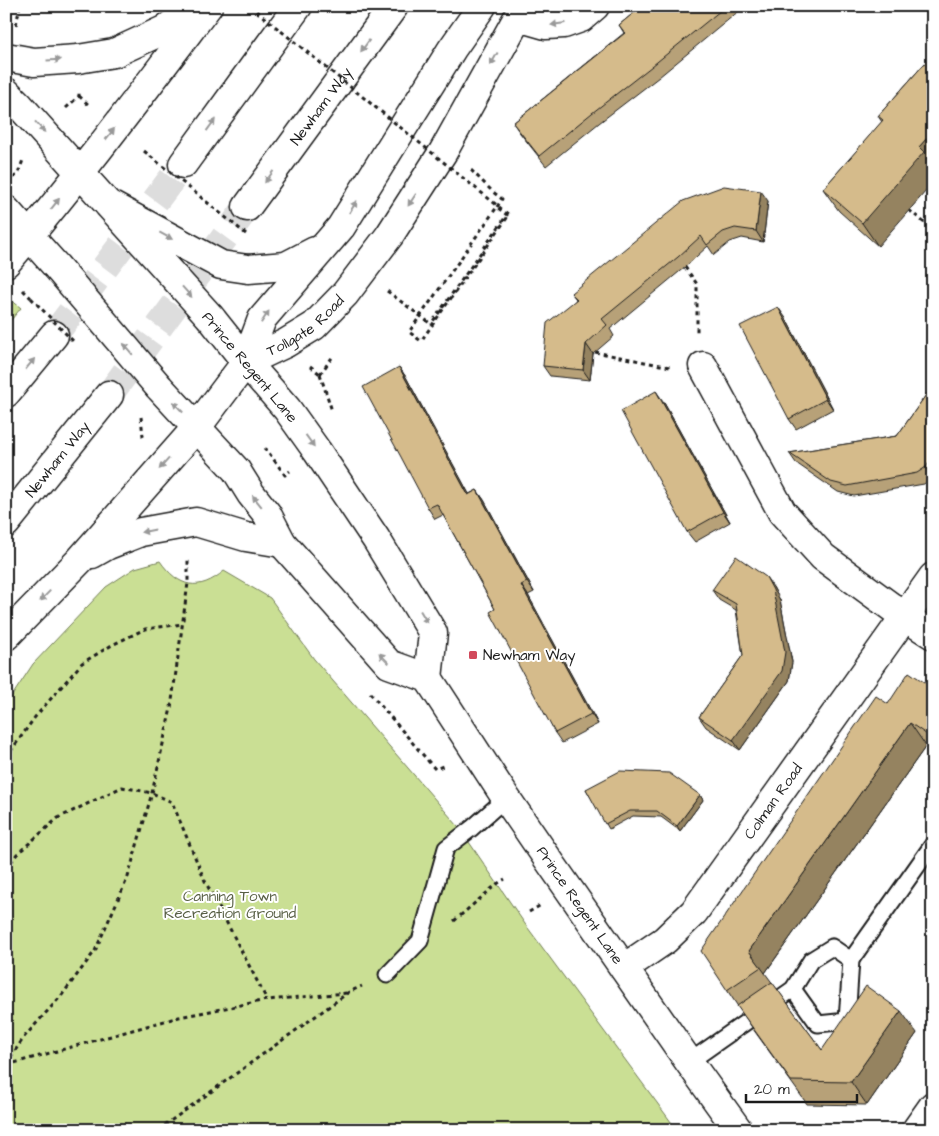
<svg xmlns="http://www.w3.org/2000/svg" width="939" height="1136" viewBox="0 0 939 1136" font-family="'Architects Daughter',sans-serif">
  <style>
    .green { fill: #cadf94; stroke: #737e58 }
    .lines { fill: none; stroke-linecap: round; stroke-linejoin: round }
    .trunk-tunnel { stroke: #ddd; stroke-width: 28; stroke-dasharray: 28 14; stroke-linecap: butt }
    .service-casing { stroke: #1c1c1c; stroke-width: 19 }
    .minor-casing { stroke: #1c1c1c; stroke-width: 31 }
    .tertiary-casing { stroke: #1c1c1c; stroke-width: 31 }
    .primary-casing { stroke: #1c1c1c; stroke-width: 31 }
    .trunk-casing { stroke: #1c1c1c; stroke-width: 31 }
    .path { stroke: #1c1c1c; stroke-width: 3; stroke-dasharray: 4 4; stroke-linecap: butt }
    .service { stroke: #fff; stroke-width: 15 }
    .minor { stroke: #fff; stroke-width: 28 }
    .tertiary { stroke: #fff; stroke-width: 28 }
    .primary { stroke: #fff; stroke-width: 28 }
    .trunk { stroke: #fff; stroke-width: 28 }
    .tertiary-bridge-casing { stroke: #1c1c1c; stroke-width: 31; stroke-linecap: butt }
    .primary-bridge-casing { stroke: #1c1c1c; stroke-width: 31; stroke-linecap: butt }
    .path-bridge { stroke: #1c1c1c; stroke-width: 3; stroke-dasharray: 4 4; stroke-linecap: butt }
    .tertiary-bridge { stroke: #fff; stroke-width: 28 }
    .primary-bridge { stroke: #fff; stroke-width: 28 }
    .wall { fill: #b7a178; stroke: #1c1c1c }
    .shaded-wall { fill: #958361; stroke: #1c1c1c }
    .building { fill: #d5bb8b; stroke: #1c1c1c }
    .oneway { fill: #999 }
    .poi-dot { fill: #d1495b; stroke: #fff; stroke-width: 2 }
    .labels { text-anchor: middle; stroke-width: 4; stroke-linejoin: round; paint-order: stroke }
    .street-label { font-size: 15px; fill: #1c1c1c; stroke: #fff }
    .poi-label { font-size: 15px; fill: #1c1c1c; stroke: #fff; text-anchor: start }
    .park-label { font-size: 15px; fill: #596046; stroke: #fff }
  </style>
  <rect width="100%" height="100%" fill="#fff"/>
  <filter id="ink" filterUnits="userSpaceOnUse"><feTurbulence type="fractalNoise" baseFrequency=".02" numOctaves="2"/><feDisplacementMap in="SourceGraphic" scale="10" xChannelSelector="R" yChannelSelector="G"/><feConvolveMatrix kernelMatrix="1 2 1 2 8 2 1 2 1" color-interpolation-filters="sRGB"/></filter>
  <g filter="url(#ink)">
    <!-- green -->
    <g class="green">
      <path d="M10,299l11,9 -15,18v-23z"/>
      <path d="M160,561c19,27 39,31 64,10l46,27 44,61 144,167 67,98 152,206h-671v-425l27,-41 73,-77 29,-19z"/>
    </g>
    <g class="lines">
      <!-- trunk-tunnel -->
      <g class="trunk-tunnel">
        <path d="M54,335l129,-171"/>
        <path d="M109,395l138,-188"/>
      </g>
      <defs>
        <g id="service">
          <path d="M387,975l33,-34 26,-93 26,-20 34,-30"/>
          <path d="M793,989l25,35 29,-3 4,-61"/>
          <path d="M689,1062l104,-73 18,-29 21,-13 19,13 82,-116"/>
        </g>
        <g id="minor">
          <path d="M518,17l28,8 18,-1 17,-6 14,-12"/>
          <path d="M703,366l79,146 41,45 82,60 28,18"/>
          <path id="s1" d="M624,968l41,-28 29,-28 239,-335"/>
          <path d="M916,1130l17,-24"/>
        </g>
        <g id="tertiary">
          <path d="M248,269l38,-3 29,-15"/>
          <path id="s2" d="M246,362l40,-19 28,-17 31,-32 44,-58 54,-84 75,-135 7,-11"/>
          <path d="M197,427l49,-65 16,-43 79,-92 111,-178 30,-43"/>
        </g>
        <g id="primary">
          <path d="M6,92l14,14 88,98"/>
          <path d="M6,210l50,56"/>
          <path d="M211,318l35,44 41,47 30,42 59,88 22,36 35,58 -5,45"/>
          <path id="s3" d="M159,387l77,83 15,24 16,20 15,29 107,121 39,14 78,120 46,67 137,197 49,68"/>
        </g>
        <g id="trunk">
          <path d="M6,57l28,5 44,-3 36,-6 50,-23 33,-24"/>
          <path d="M183,164l115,-158"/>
          <path id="s4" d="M247,207l147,-201"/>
          <path d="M6,263c71,-83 136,-170 202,-257"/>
          <path d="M6,393l48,-58"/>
          <path id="s5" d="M6,523l103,-128"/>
          <path d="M92,554l16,-9 33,-13 55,-10 50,15 36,6"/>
          <path d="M6,636l73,-75 118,-134"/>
        </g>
      </defs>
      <!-- service casing -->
      <use href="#service" class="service-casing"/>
      <!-- minor casing -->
      <use href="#minor" class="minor-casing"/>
      <!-- tertiary casing -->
      <use href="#tertiary" class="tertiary-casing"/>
      <!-- primary casing -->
      <use href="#primary" class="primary-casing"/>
      <!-- trunk casing -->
      <use href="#trunk" class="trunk-casing"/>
      <!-- path -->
      <g class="path">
        <path d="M16,25l4,-19"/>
        <path d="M79,96l11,10"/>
        <path d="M66,108l13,-12v-4"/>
        <path d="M471,170l22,22 9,7 -5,8"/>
        <path d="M13,178l5,-4 5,-14"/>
        <path d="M909,210l24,20"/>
        <path d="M685,267l12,17v49"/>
        <path d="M23,290l8,8"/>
        <path d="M387,291l44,33"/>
        <path d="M595,352l75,15"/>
        <path d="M310,366l10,8"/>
        <path d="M320,374l14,-19"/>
        <path d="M320,374l12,37"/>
        <path d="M141,417l2,19 1,2"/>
        <path d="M264,451l2,-2 19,26 5,-4"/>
        <path d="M370,693l65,76 11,-4"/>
        <path d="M6,758l29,-41 47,-54 30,-18 33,-16 38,-5"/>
        <path d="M6,869l11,-15 41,-36 64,-31 30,6 20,9 33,79 62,119"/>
        <path d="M529,912l12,-7"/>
        <path d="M454,921l43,-37 8,-5"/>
        <path d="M6,1064l19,-28 37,-41 33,-44 33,-74 24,-84 19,-85 17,-125v-26"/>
        <path d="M7,1065l172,-48 88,-17 80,-7"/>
        <path d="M158,1130l191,-138 13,-6"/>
      </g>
      <!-- service -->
      <use href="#service" class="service"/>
      <!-- minor -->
      <use href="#minor" class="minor"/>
      <!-- tertiary -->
      <use href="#tertiary" class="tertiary"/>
      <!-- primary -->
      <use href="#primary" class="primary"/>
      <!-- trunk -->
      <use href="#trunk" class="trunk"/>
      <defs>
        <path id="tertiary-bridge" d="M112,206l109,59 27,4"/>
        <g id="primary-bridge">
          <path d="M108,204l103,114"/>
          <path d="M56,266l103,121"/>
        </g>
      </defs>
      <!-- tertiary-bridge casing -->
      <use href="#tertiary-bridge" class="tertiary-bridge-casing"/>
      <!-- primary-bridge casing -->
      <use href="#primary-bridge" class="primary-bridge-casing"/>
      <!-- path-bridge -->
      <g class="path-bridge">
        <path d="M250,6l259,209 -88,126 -12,-9 88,-125 10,8 -76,109"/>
        <path d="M144,151l102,83"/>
        <path d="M31,298l43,44"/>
      </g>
      <!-- tertiary-bridge -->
      <use href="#tertiary-bridge" class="tertiary-bridge"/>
      <!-- primary-bridge -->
      <use href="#primary-bridge" class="primary-bridge"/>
    </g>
    <!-- wall -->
    <g class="wall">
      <path d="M642,6h103l-86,71 -60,46 -53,43 -26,-33 -7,-10 111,-90 -5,-8z"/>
      <path d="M933,54l-55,192 -39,-35 -16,-22 59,-67 -4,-6z"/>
      <path d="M768,201l-5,41 -21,-4 -12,4 -16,13 -6,-9 -23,21 -75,62 4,7 -21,18 -3,26 -40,-4 -7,-10 33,-67 -5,-6z"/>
      <path d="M785,317l48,92 -37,20 -7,-10z"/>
      <path d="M399,367l7,10 63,117 8,-4 7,10 50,92 -6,3 70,129 -36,19 -7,-10 -60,-124 -52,-94 -8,4 -7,-11z"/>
      <path d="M933,385v92l-9,7 -70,12 -16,-4 -42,-29 -7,-10 108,-17z"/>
      <path d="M663,401l67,121 -35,20 -8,-10z"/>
      <path d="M773,587l7,13 12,62 -3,19 -49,69 -34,-23 -7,-10 44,-62 -7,-45 -17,-10 -7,-10z"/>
      <path d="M933,688v63l-7,-5 -161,227 57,77 95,-17 -50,72 -60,-1 -54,-75 -26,-39 161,-286z"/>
      <path d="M586,789l114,6 3,5 -23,31 -19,-14 -28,-1 -24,13z"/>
    </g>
    <!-- shaded-wall -->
    <g class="shaded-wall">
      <path d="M933,131v52l-55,63 -16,-23 57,-76z"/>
      <path d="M761,191l7,10 -5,41 -7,-11z"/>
      <path d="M778,307l7,10 48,92 -7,-10z"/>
      <path d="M586,344l7,10 -3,26 -7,-10z"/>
      <path d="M399,367l7,10 69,128 -7,-10z"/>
      <path d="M656,391l7,10 67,121 -7,-10z"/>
      <path d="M933,456v20l-7,-9z"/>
      <path d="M477,490l7,10 50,92 -7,-10z"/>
      <path d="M766,577l7,10 7,13 12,62 -3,19 -49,69 -7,-10z"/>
      <path d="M521,585l7,10 70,129 -7,-10z"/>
      <path d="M910,723l16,23 -161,227 -16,-22z"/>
      <path d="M700,795l3,5 -23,31 -3,-5z"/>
      <path d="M901,1011l16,22 -50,72 -16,-23z"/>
    </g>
    <!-- building -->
    <g class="building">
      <path d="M642,6h84l-74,60 -60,47 -53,43 -26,-33 112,-90 -6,-8z"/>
      <path d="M933,54v77l-14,16 5,5 -62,71 -39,-34 60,-69 -5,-4z"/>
      <path d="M724,186l37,5 -5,40 -21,-3 -12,4 -16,13 -6,-9 -23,21 -76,62 5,6 -21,19 -3,26 -40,-4 4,-43 30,-24 -6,-6 112,-92z"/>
      <path d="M778,307l48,92 -37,20 -49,-93z"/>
      <path d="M399,367l69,128 9,-5 50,92 -6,3 70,129 -36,19 -65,-121 5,-3 -58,-105 -9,4 -27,-51 -38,-70z"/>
      <path d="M933,385v71l-7,11 -9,6 -70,13 -16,-4 -42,-29 108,-17z"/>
      <path d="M656,391l67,121 -36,20 -66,-121z"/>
      <path d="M736,556l30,21 7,13 12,62 -3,19 -49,69 -34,-23 44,-62 -7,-51 -24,-14z"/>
      <path d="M909,672l24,16v51l-23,-16 -161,228 12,16 -34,23 -26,-39 175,-255 12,8z"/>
      <path d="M620,771l49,2 31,22 -23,31 -20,-15h-27l-25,13 -19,-35z"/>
      <path d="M772,982l50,68 44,-64 35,25 -50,71 -60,-1 -54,-75z"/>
    </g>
    <!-- one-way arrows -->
    <defs><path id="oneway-solid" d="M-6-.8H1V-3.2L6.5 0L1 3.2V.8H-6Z" transform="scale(1.25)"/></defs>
    <g class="oneway">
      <use href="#oneway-solid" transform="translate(558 24) rotate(172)"/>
      <use href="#oneway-solid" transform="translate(365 46) rotate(126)"/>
      <use href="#oneway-solid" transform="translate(494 59) rotate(119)"/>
      <use href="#oneway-solid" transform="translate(54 60) rotate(-4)"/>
      <use href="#oneway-solid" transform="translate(211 125) rotate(-54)"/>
      <use href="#oneway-solid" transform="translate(40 127) rotate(48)"/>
      <use href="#oneway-solid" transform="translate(110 134) rotate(-52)"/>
      <use href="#oneway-solid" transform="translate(269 177) rotate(126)"/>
      <use href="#oneway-solid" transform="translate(412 200) rotate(123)"/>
      <use href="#oneway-solid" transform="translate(55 204) rotate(-52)"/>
      <use href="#oneway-solid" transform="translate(353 207) rotate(-58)"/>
      <use href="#oneway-solid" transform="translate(166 236) rotate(28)"/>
      <use href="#oneway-solid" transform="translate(187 292) rotate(48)"/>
      <use href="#oneway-solid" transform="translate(265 317) rotate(-57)"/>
      <use href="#oneway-solid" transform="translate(128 349) rotate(-130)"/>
      <use href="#oneway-solid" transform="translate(30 364) rotate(-50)"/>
      <use href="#oneway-solid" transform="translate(178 407) rotate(-133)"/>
      <use href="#oneway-solid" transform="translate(310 441) rotate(54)"/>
      <use href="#oneway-solid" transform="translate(164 464) rotate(132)"/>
      <use href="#oneway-solid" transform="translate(257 501) rotate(-129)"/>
      <use href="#oneway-solid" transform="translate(148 531) rotate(169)"/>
      <use href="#oneway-solid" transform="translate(45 596) rotate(134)"/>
      <use href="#oneway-solid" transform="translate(424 617) rotate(59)"/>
      <use href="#oneway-solid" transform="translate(384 658) rotate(-134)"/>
    </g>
  </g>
  <!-- markers -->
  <rect class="poi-dot" x="468" y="650" width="10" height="10" rx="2.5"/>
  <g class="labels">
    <!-- street labels -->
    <g class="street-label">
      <text dy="5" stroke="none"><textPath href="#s4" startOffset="125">Newham Way</textPath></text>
      <text dy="5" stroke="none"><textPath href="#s2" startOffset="70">Tollgate Road</textPath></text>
      <text transform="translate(250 367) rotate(50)" y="5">Prince Regent Lane</text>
      <text dy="5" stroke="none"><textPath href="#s5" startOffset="82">Newham Way</textPath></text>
      <text dy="5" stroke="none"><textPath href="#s1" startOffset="226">Colman Road</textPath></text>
      <text dy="5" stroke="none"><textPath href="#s3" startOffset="676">Prince Regent Lane</textPath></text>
    </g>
    <!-- poi labels -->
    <g class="poi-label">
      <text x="483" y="660">Newham Way</text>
    </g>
    <!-- park labels -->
    <g class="park-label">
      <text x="230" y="901">Canning Town<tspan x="230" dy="17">Recreation Ground</tspan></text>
    </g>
  </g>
  <!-- margin -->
  <rect width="939" height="1136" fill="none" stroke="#fff" stroke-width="25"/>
  <rect x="12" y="12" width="914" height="1111" fill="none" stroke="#1c1c1c" stroke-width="2" filter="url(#ink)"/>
  <!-- scale -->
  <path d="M746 1094v8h111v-8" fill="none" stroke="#1c1c1c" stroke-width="2.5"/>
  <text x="754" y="1094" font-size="15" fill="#1c1c1c" stroke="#ffffff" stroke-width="4" paint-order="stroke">20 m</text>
</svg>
